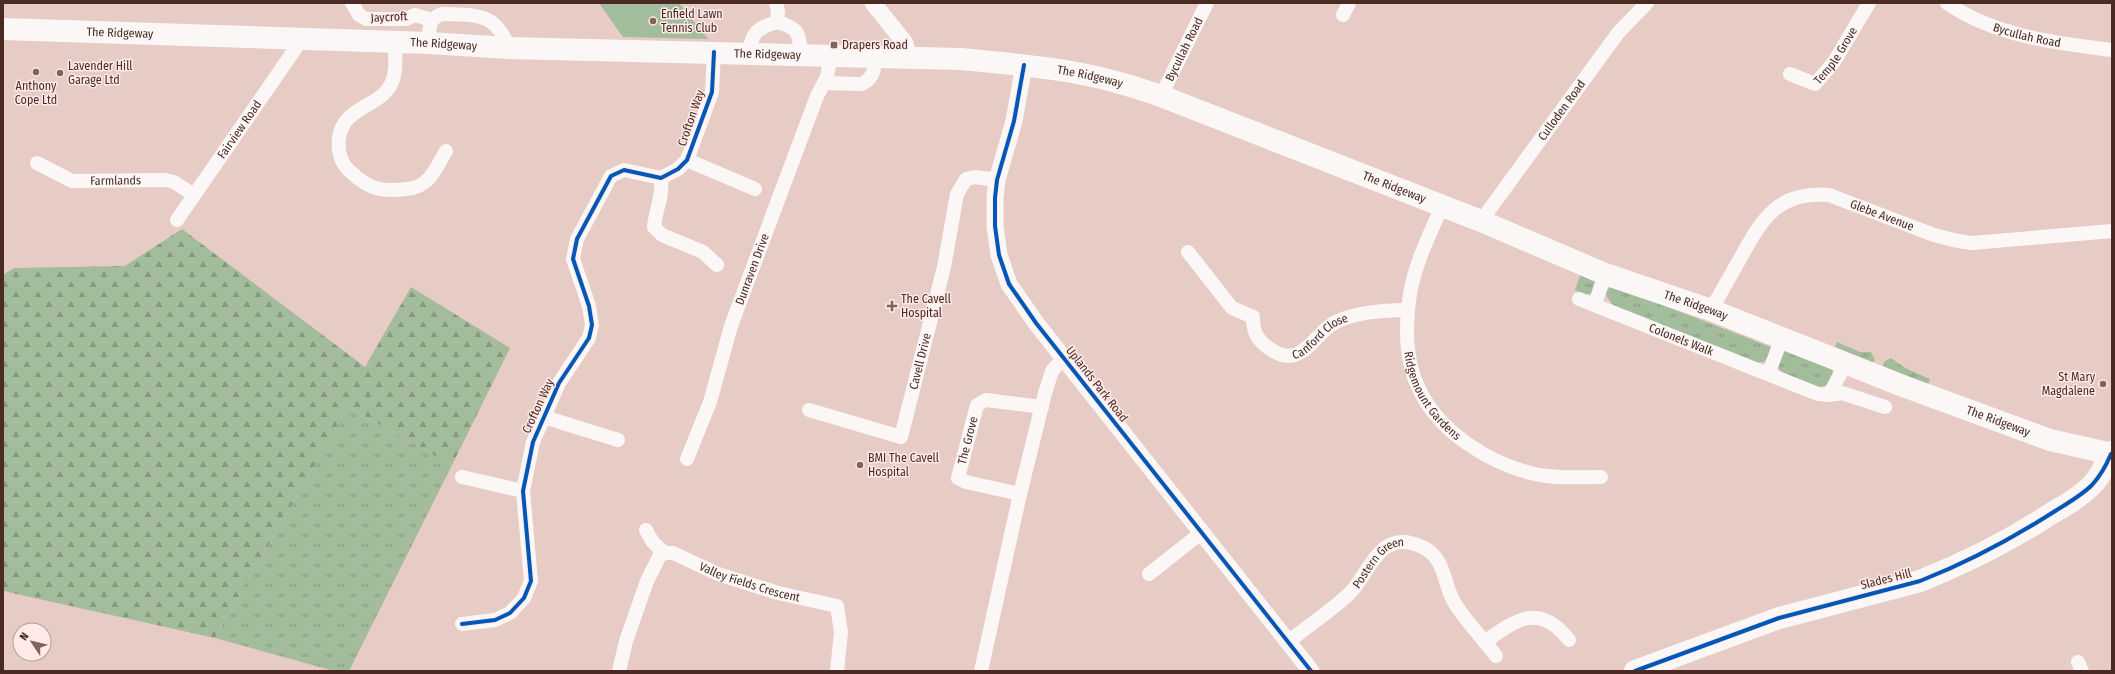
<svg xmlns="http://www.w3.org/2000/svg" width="2115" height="674" viewBox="0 0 2115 674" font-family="'Fira Sans Condensed',sans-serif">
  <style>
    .grass { fill: url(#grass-tufts) }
    .forest { fill: url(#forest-firs) }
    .garden { fill: #a2bc9c }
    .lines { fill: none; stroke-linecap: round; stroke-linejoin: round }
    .minor { stroke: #fbf7f6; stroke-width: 14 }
    .tertiary { stroke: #fbf7f6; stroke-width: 17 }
    .primary { stroke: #fbf7f6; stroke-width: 22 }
    .cycleway-casing { stroke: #feebe8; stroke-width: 6 }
    .cycleway { stroke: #0057b8; stroke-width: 4 }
    .poi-dot { fill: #82625c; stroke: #feebe8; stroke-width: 1.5 }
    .labels { text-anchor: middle; stroke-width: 3; stroke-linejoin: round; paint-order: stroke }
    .poi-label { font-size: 12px; fill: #4b2a24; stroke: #feebe8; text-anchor: start }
    .street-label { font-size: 12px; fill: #4b2a24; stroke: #feebe8 }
  </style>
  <defs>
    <pattern id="grass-tufts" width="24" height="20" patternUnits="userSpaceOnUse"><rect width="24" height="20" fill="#a2bc9c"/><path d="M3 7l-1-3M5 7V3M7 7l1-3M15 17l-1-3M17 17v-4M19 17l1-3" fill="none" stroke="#86997f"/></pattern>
    <pattern id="forest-firs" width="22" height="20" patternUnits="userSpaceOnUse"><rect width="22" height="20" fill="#a2bc9c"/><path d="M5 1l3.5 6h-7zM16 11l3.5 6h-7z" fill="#86997f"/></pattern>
  </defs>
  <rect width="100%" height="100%" fill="#e7cbc5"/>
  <!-- grass -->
  <g class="grass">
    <path d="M1581,273l17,6 -7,15h-7l-9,-4z"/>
    <path d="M1611,285l160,62 -3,14 -13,2 -142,-58 -6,-8 -1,-5z"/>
    <path d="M1837,342l23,10h11l4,8 -2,3 -38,-16z"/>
    <path d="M1784,351l48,18c2,5 1,9 -2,13 -12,13 -36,-4 -48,-10l-3,-3 -2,-7z"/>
    <path d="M1891,358l14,10 25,11 -2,6 -46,-18 3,-6z"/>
    <path d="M348,407l104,58 -103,206h-15l-119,-33z"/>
  </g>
  <!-- forest -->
  <path class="forest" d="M182,229l183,138 46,-80 99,61 -58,117 -104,-58 -133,231 -212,-47v-316l11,-7 111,-2z"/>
  <!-- garden -->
  <path class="garden" d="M599,3h80l29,36 -85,-2z"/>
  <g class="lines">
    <!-- minor -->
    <g class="minor">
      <path d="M352,3l7,12 7,4h40l9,-4 17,5"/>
      <path d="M776,3l2,9 -1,10"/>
      <path id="s1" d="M1947,3c47,33 109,40 165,47"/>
      <path d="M1343,15l6,-12"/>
      <path d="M395,43c0,11 2,28 -3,39 -11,28 -58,23 -53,68 1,9 5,17 13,23 18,17 31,19 55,16 23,-2 28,-20 39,-38"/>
      <path d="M429,43c0,-13 -1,-25 13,-29 34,1 53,-2 67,34"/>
      <path d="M749,53c3,-22 9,-25 28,-31 22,6 22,11 24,32"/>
      <path id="s2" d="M1790,74l25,10 19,-22 35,-59"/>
      <path d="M825,83l37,1c12,-6 13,-16 13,-28"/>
      <path id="s3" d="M1161,96l46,-93"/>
      <path d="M687,160l68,29"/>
      <path id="s4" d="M37,163l35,18 93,-1 9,2 20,13"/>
      <path d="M661,178c2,20 -5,29 -7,49l8,8 41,17 14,13"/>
      <path id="s5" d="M1442,206c-12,28 -27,57 -32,88 -5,30 -5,67 9,95 20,43 71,75 116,85 21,5 45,3 66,3"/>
      <path id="s6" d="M177,220l125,-181"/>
      <path id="s7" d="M1481,221l137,-188 29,-30"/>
      <path id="s8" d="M1188,252l44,56 21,9c0,13 3,21 13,29 37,29 47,-15 72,-25 20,-9 48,-11 70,-11"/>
      <path id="s9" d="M1579,299l239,95 11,1 13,-2 43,14"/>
      <path d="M1595,304l10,-30"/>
      <path id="s10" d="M1711,310c10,-18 20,-35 30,-53 22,-40 38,-66 88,-62l105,40 24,6 14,2 140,-12"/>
      <path d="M1768,374l14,-36"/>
      <path d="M1829,395l17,-32"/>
      <path id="s11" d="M809,410l92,27 43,-170 13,-73 9,-15 9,-2 22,3"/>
      <path d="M544,417l74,23"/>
      <path id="s12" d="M687,459l23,-57 21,-76 86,-230 10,-19 4,-22"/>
      <path d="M462,477l61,14"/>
      <path id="s13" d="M1020,494l-54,-12 -8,-4 19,-73 9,-5 56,7"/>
      <path d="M646,530l6,11 12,12"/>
      <path d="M1149,574l52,-41"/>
      <path d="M462,624l33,-4 15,-7 14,-15 7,-17 -8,-90 10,-49 26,-59 30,-45 3,-13 -3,-19 -16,-47 4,-20 34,-63 13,-6 37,8 17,-9 9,-9 25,-68 2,-40"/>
      <path id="s14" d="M1288,642c20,-16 41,-30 60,-47 20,-18 28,-60 63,-52 9,2 19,7 25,15 9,12 10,29 17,42 10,19 30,38 43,56"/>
      <path d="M1485,642c32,-24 55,-39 84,-2"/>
      <path d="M2078,662l4,9"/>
      <path id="s15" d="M619,671l7,-30 21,-60 12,-24 5,-4h9l45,21 60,19 59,13 4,26 -4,39"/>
      <path d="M981,671l39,-177 25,-101 7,-22 11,-13"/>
    </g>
    <!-- tertiary -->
    <g class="tertiary">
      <path d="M873,3l32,40 3,14"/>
      <path d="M1024,65l-10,56 -17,59 -2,18v28l4,29 10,29 27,39 275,348"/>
    </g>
    <!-- primary -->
    <g class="primary">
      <path id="s16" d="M3,29l426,14 80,5 451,11c41,4 82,7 122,15 27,5 53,13 79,22l320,125 124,53 106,36 192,76 147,54 62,14"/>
      <path d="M1635,671l144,-53 141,-37c45,-18 91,-41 132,-68 14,-8 28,-16 40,-28 11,-11 12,-21 20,-33"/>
    </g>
    <defs>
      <g id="cycleway">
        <path d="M1024,65l-10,56 -17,59 -2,18v28l4,29 10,29 27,39 275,348"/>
        <path d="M462,624l33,-4 15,-7 14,-15 7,-17 -8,-90 10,-49 26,-59 30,-45 3,-13 -3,-19 -16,-47 4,-20 34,-63 13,-6 37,8 17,-9 9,-9 25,-68 2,-40"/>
        <path d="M1635,671l144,-53 141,-37c46,-18 91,-42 132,-68 14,-9 29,-17 40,-28 9,-10 14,-19 19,-31"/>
      </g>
    </defs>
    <!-- cycleway casing -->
    <use href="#cycleway" class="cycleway-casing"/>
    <!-- cycleway -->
    <use href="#cycleway" class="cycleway"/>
  </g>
  <!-- markers -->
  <g class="poi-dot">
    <circle cx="653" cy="21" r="4"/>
    <rect x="830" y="41" width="8" height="8" rx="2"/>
    <circle cx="36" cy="72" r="4"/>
    <circle cx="60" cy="73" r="4"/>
    <path d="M890 300h4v4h4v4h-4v4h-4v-4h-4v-4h4z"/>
    <circle cx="2103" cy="384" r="4"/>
    <circle cx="860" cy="465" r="4"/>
  </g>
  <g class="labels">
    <!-- poi labels -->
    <g class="poi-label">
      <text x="661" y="18">Enfield Lawn<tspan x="661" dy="14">Tennis Club</tspan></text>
      <text x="842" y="49">Drapers Road</text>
      <text x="68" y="70">Lavender Hill<tspan x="68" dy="14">Garage Ltd</tspan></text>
      <text x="36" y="90" text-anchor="middle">Anthony<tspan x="36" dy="14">Cope Ltd</tspan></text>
      <text x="901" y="303">The Cavell<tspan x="901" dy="14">Hospital</tspan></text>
      <text x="2095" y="381" text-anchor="end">St Mary<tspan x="2095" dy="14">Magdalene</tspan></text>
      <text x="868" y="462">BMI The Cavell<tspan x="868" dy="14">Hospital</tspan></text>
    </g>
    <!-- street labels -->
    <g class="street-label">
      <text transform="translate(389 17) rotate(-3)" y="4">Jaycroft</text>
      <text dy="4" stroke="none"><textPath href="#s16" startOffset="117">The Ridgeway</textPath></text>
      <text dy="4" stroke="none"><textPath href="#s1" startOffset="87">Bycullah Road</textPath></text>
      <text dy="4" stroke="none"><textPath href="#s16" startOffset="441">The Ridgeway</textPath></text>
      <text dy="4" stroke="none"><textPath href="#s3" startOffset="52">Bycullah Road</textPath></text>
      <text dy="4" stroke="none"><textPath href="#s16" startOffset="765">The Ridgeway</textPath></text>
      <text dy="4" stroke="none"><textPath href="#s2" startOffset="62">Temple Grove</textPath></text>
      <text dy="4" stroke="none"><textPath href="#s16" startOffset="1089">The Ridgeway</textPath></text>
      <text dy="4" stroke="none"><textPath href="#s7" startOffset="137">Culloden Road</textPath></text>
      <text transform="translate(691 118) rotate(-71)" y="4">Crofton Way</text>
      <text dy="4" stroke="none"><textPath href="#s6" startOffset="110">Fairview Road</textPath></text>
      <text dy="4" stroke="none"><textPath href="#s4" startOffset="83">Farmlands</textPath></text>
      <text dy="4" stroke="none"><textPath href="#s16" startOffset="1413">The Ridgeway</textPath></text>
      <text dy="4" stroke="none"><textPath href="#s10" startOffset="234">Glebe Avenue</textPath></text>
      <text dy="4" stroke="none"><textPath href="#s12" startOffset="201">Dunraven Drive</textPath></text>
      <text dy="4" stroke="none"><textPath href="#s16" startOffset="1737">The Ridgeway</textPath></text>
      <text dy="4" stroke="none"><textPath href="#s8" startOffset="190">Canford Close</textPath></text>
      <text dy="4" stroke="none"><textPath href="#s9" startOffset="110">Colonels Walk</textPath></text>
      <text dy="4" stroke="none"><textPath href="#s11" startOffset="174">Cavell Drive</textPath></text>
      <text transform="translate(1097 384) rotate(52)" y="4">Uplands Park Road</text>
      <text dy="4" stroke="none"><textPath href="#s5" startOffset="203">Ridgemount Gardens</textPath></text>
      <text transform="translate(538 406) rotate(-65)" y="4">Crofton Way</text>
      <text dy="4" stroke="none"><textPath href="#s16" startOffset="2061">The Ridgeway</textPath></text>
      <text dy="4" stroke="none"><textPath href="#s13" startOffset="103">The Grove</textPath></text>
      <text dy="4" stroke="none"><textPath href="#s14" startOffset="122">Postern Green</textPath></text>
      <text transform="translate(1886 579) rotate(-14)" y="4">Slades Hill</text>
      <text dy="4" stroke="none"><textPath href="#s15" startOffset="219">Valley Fields Crescent</textPath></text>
    </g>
  </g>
  <!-- border -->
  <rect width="2115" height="674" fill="none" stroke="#4b2a24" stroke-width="8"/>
  <!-- north arrow -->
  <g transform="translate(32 642) rotate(305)"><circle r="19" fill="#feebe8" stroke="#b69e9a"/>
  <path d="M0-3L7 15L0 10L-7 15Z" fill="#82625c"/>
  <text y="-6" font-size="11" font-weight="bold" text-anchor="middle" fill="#4b2a24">N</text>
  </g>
</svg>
